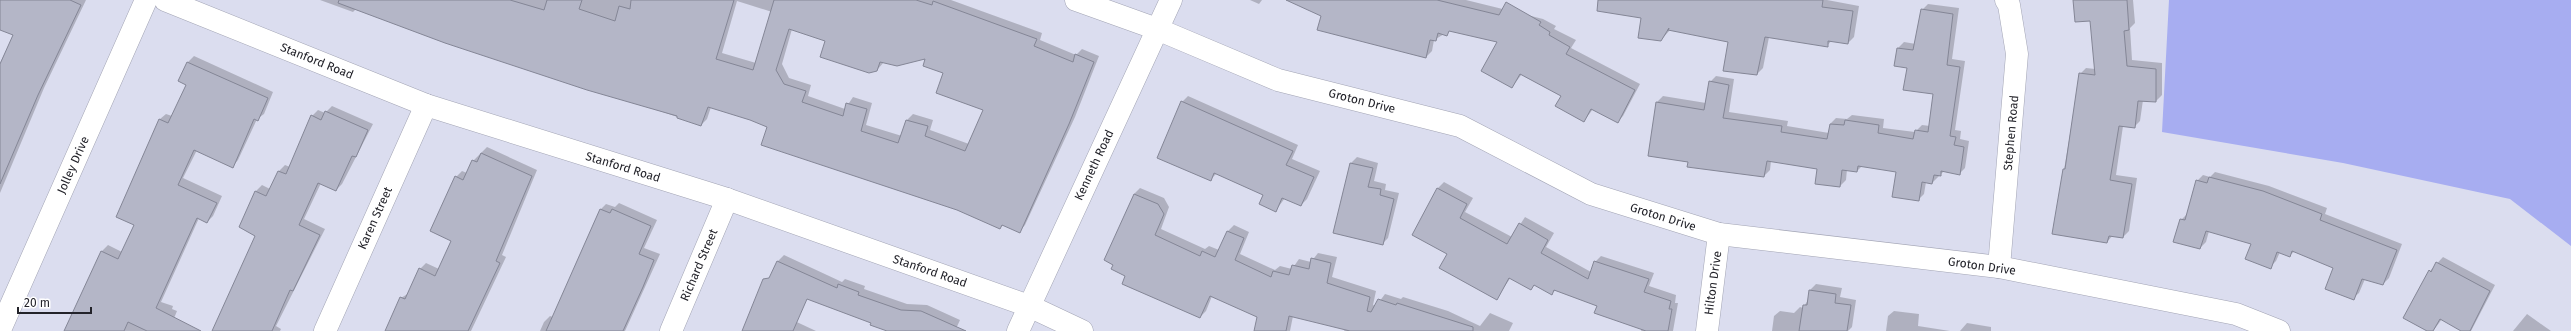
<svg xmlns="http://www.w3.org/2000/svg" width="2571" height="331" viewBox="0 0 2571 331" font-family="'Fira Sans',sans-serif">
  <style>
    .green { fill: #a7adf1 }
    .shadow { fill: #0003; fill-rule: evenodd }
    .building { fill: #b4b6c7; stroke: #848696; fill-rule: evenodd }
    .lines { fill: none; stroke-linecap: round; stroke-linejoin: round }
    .street-casing { stroke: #a2a4b4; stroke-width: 23 }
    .secondary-casing { stroke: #a2a4b4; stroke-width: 23 }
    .street { stroke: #fff; stroke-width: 22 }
    .secondary { stroke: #fff; stroke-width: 22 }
    .labels { text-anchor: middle; stroke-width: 4; stroke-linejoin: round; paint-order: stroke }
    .street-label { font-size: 12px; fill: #23232a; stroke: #fff }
  </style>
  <rect width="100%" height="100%" fill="#dbddef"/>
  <!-- green -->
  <path class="green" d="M2169,0h402v246l-61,-47 -167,-36 -181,-31z"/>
  <!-- shadow -->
  <g class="shadow">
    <path d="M0,0h86l-42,88 -44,105v-130l14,-28 -14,-6z"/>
    <path d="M320,0h631l91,33 -2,7 36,15 6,-6 17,7 -24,61 -50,108 -5,6 -16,-7 -4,4 -250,-109 -39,-12 -4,12 -6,6 -344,-117 -4,4zM737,1l35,11 -16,51 -34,-10zM792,29l34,11 51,30 7,-8 43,-4 57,51 -15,35 -39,-14 3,-10 -20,-6 -6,6 -5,16 -36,-11 6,-22 -19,-6 -8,12 -37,-13 3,-11 -22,-7 -7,-14z"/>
    <path d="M1250,0h12l-3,4z"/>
    <path d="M1289,0h177l77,19 13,7 -2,3 22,11 -5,8 69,36 -17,32 -6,6 -24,-13 -9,12 -22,-26 -40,-21 -10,13 -13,-45 -48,-12 -17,10 -2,11 -6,6z"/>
    <path d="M1604,0h223l32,6 -5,31 -6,6 -16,-3 -5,6 -58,-9 -6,31 -6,6 -28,-33 -59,-11 -9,10 -19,-23z"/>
    <path d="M2074,0h59l2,23 -5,5 2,32 30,3v32l-6,6 -13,-1 -3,21 -6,6 -11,-1 -7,49 21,3 -8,53 -6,6 -10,-2 -6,7 -43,-72 16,-96 6,-6 9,1 -4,-49z"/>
    <path d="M1928,4l31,4 -7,51 13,2 -10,69 6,1 -1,8 9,2 -4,27 -6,6 -15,-3 -12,12 -6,-1 -2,12 -6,6 -21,-29 -35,-5 -5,5 -10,-2 -1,11 -6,6 -21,-17 -48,-8 -1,9 -6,6 -115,-21 8,-53 6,-6 43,7 4,-21 6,-6 18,3 -5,33 59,9 -1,5 42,7 1,-9 6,-6 11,1 5,-4 32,4 -1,9 32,4 7,-7 8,1 4,-32 -26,-27 -13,-2 3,-17 6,-6 12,2 6,-34z"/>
    <path d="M194,56l79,36 -9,22 -7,5 -19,41 -5,6 -36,-16 -14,28 39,18 -9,20 -6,6 -8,-4 -38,84 12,4 -1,3 5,2 -7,17 -3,3h-96l-4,-2 35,-78 6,-6 14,7 13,-27 25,-106 6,-5 6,2 15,-32 -8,-3 9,-19z"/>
    <path d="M1188,96l110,49 -6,14 28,12 -13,28 -6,6 -16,-7 -9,12 -12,-16 -47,-21 -7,7 -28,-78z"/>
    <path d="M332,106l41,18 -31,60 -6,6 -15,-7 -17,36 21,10 -49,97 5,3 -1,2h-66l42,-95 -16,-10 16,-35 6,-6 8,4 9,-18 6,-6 5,2 22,-51 6,-6 7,3z"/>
    <path d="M487,147l50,23 -35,85 4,2 -35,74h-85l15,-33 8,-5 11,-24 6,-6 13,6 13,-29 4,-63 6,-6 5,2 6,-12z"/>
    <path d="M1357,157l21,6 -4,18 12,3 -1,6 14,3 -11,45 -6,6 -31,-81z"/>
    <path d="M2215,172l54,14 58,22 -2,6 77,30 -13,34 -6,6 -18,-5 -6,14 -6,5 -19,-31 -39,-16 -6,5 -9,-4 -4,9 -6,6 -18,-24 -43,-12 -3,11 -6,6 -19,-28 6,-6 10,-33 6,-6 7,2z"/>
    <path d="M1444,182l29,16 -8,14 47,25 13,-20 29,16 -8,14 45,25 4,-10 6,-6 53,17 -5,13 27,9 -1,8h3l-5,28h-32l1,-3 -44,-22 -42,-16 -4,3 -17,-9 -4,5 -20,-12 -14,21 -48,-44 -36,-19 25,-47z"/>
    <path d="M1140,188l24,10 5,9 -8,22 44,20 4,-3 10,4 9,-19 6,-6 15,7 -9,22 35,16 5,-4 12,3 7,-10 12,3 7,-9 19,4 -5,20 44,14 -3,14 3,1 9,-12 16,5 2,-2 45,14 32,15 10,-13 23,10 -4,8h-165l1,-2 -52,-13 -3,15h-35l3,-14 -46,-21 -6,15 -6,6 -73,-42 -21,-15 28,-66z"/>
    <path d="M619,203l38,17 -13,28 16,6 -35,77h-85l4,-9 6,-6 3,1 47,-107 6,-6 9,3z"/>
    <path d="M784,255l58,27 3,-3 20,7 -1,3 43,15 20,1 33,15 -5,11h-65l-18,-9 -105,-38 11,-23z"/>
    <path d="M2443,257l52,28 -24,46h-8l-21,-12 -9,12h-4l1,-60z"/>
    <path d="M1816,284l26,4 -2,9 16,3 -4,27 -4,4h-76l2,-15 6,-5 14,2 6,-6 3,1 5,-8 2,-10z"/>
    <path d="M758,304l58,27h-72z"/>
    <path d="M1894,311l25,3 -1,12 32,5h-64l2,-15z"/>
    <path d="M2527,314l24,17h-38z"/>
    <path d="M1967,323l24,4v4h-31z"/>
  </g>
  <!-- building -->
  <g class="building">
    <path d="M0,0h70l11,5 -43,90 -38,89v-120l13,-29 -13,-5z"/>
    <path d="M339,0h171l34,10 3,-10h35l-3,9 36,12 4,-15 11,3 1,-9h103l-18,59 37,11 21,-70h142l16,5 1,-4 104,38 -3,7 39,16 2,-8 19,8 -25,62 -49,109 -18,-8 -2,4 -43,-19 -196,-65 6,-18 -17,-7 -42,-13 -7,19 -24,-8v-2l-90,-26 -142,-47 -107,-40zM789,29l36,12 -5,16 49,16 8,-2 3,-9 17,4 28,-7 -2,7 20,7 -7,20 47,17 -18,41 -40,-15 3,-10 -22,-6 -8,23 -37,-12 6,-22 -21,-6 -3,13 -41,-14 4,-11 -22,-7 -8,-14z"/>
    <path d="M1286,0h151l62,15 7,-13 35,20 -2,3 11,7 -1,3 21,12 -4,7 69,36 -17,33 -27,-14 -7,13 -29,-16 6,-10 -41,-22 -8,14 -31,-17 16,-29 -48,-11 -2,5 -9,-3 -2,8 -6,-1 -4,18 -109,-28 4,-14z"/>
    <path d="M1598,0h225l-1,7 31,4 -5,33 -20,-3v6l-63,-10 -8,38 -34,-4 5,-29 -60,-12 1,-2 -8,13 -23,-3 3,-20 -44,-7z"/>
    <path d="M2073,0h54l2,30 -5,1 3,35 29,3v33l-18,-1 -3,27 -16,-2 -9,54 22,4 -9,54 -14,-2 -2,7 -55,-9 11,-65h2l14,-96 16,2 -5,-54 -15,1z"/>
    <path d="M1921,9l32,5 -6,51 13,2 -10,69 6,1 -2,8 10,2 -4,28 -19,-4v5l-7,-1 -2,9 -10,-2 -3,19 -27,-4 4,-25 -38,-6 -1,6 -15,-2 -2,17 -25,-3 2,-15 -50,-8 -3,16 -77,-10 1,-5 -40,-6 8,-54 48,8 5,-29 20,4 -6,33 59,8 -1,6 46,7 3,-15 14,1 1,-5 34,5 -1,8 35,6 2,-9 13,2 5,-38 -30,-4 4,-22 -13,-2 3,-18 16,2z"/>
    <path d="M187,62l81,36 -10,23 -4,-2 -21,49 -39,-18 -16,35 39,18 -10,20 -10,-5 -41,90 45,23h-54l-19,-9 -4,9h-60l37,-80 17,8 16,-34 -18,-8 43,-98 9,4 18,-38 -8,-4z"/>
    <path d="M1181,101l112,50 -7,14 28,12 -13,29 -19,-8 -6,14 -17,-8 4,-9 -49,-22 -3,8 -54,-23z"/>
    <path d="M325,111l43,19 -12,27 -4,-1 -16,35 -18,-8 -19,42 21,10 -27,56 -3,-1 -18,41h-60l43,-95 -16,-9 16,-36 11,5 12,-25 8,3 25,-59 10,5z"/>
    <path d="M481,153l51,23 -36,85 4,2 -32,68h-83l15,-34 5,2 14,-31 16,8 16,-35 -21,-10 25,-55 8,4 9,-20 5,2z"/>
    <path d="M1350,163l23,5 -5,19 13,2 -1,6 14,4 -11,46 -50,-12z"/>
    <path d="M2209,177l54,14 59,23 -2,6 77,30 -14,35 -21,-6 -8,21 -29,-11 8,-21 -41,-17 -2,6 -13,-5 -6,17 -26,-10 6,-15 -45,-13 -6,18 -27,-7 7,-23 5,1 11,-40 11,3z"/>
    <path d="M1437,188l30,16 -7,14 47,26 12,-21 29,17 -7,13 47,26 6,-18 55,18 -5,13 27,9 -2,8h3l-4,22h-22l-52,-18 3,-7 -43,-16 -2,5 -18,-10 -3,5 -22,-12 -12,22 -58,-32 8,-14 -35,-19z"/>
    <path d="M1134,194l24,10 6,10 -9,21 45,21 2,-5 13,6 12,-26 17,7 -9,22 36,17 2,-6 16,4 3,-10 17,4 2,-11 20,5 -4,20 43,14 -3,14 4,1 7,-13 18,6 1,-2 76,24v4h-123l-61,-15 -3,15h-32l3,-14 -47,-21 -10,22 -78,-34 3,-8 -14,-7 2,-4 -9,-5z"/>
    <path d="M600,209l10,4 2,-4 39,17 -12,28 15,6 -11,27 -20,44h-77z"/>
    <path d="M777,261l60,27 1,-4 21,8 -1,3 43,15 20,1 45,20h-79l-17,-6 1,-2 -64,-24 -14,32h-51l21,-52 6,-1z"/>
    <path d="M2436,262l54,29 -20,40h-9l-21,-12 -7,12h-6l-24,-13 26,-48 2,2z"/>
    <path d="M1809,290l27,4 -1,9 16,2 -4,26h-48l4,-26h4z"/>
  </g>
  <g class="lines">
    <defs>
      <g id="street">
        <path d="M165,0l261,105 301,94 302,107 53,25"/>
        <path d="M1076,0l81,29 121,51 182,46 131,68 128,40 280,33 237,47 43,17"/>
        <path d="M1999,267l18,-213 -8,-49 -3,-5"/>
        <path d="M0,330l146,-330"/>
        <path d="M325,331l101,-226"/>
        <path d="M671,331l56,-132"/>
        <path d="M1707,331l12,-97"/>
      </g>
      <path id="secondary" d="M1018,331l153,-331"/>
    </defs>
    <!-- street casing -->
    <use href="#street" class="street-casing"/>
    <!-- secondary casing -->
    <use href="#secondary" class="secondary-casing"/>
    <!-- street -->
    <use href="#street" class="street"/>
    <!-- secondary -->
    <use href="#secondary" class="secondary"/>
  </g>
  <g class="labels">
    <!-- street labels -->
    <g class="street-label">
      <text transform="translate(317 61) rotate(22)" y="4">Stanford Road</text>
      <text transform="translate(1362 101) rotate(14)" y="4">Groton Drive</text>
      <text transform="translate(2011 133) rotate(-85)" y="4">Stephen Road</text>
      <text transform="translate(73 165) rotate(-66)" y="4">Jolley Drive</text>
      <text transform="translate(1094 165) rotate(-65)" y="4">Kenneth Road</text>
      <text transform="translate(623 167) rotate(17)" y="4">Stanford Road</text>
      <text transform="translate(1663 217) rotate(17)" y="4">Groton Drive</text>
      <text transform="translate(375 218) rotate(-66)" y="4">Karen Street</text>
      <text transform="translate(699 265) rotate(-67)" y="4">Richard Street</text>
      <text transform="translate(1982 266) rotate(8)" y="4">Groton Drive</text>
      <text transform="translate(930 271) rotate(19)" y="4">Stanford Road</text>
      <text transform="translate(1713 283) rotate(-82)" y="4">Hilton Drive</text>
    </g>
  </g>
  <!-- scale -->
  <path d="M18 307v6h73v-6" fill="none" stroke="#23232a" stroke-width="2"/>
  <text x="24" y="307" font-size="12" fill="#23232a" stroke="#ffffff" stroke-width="3" paint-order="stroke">20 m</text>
</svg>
